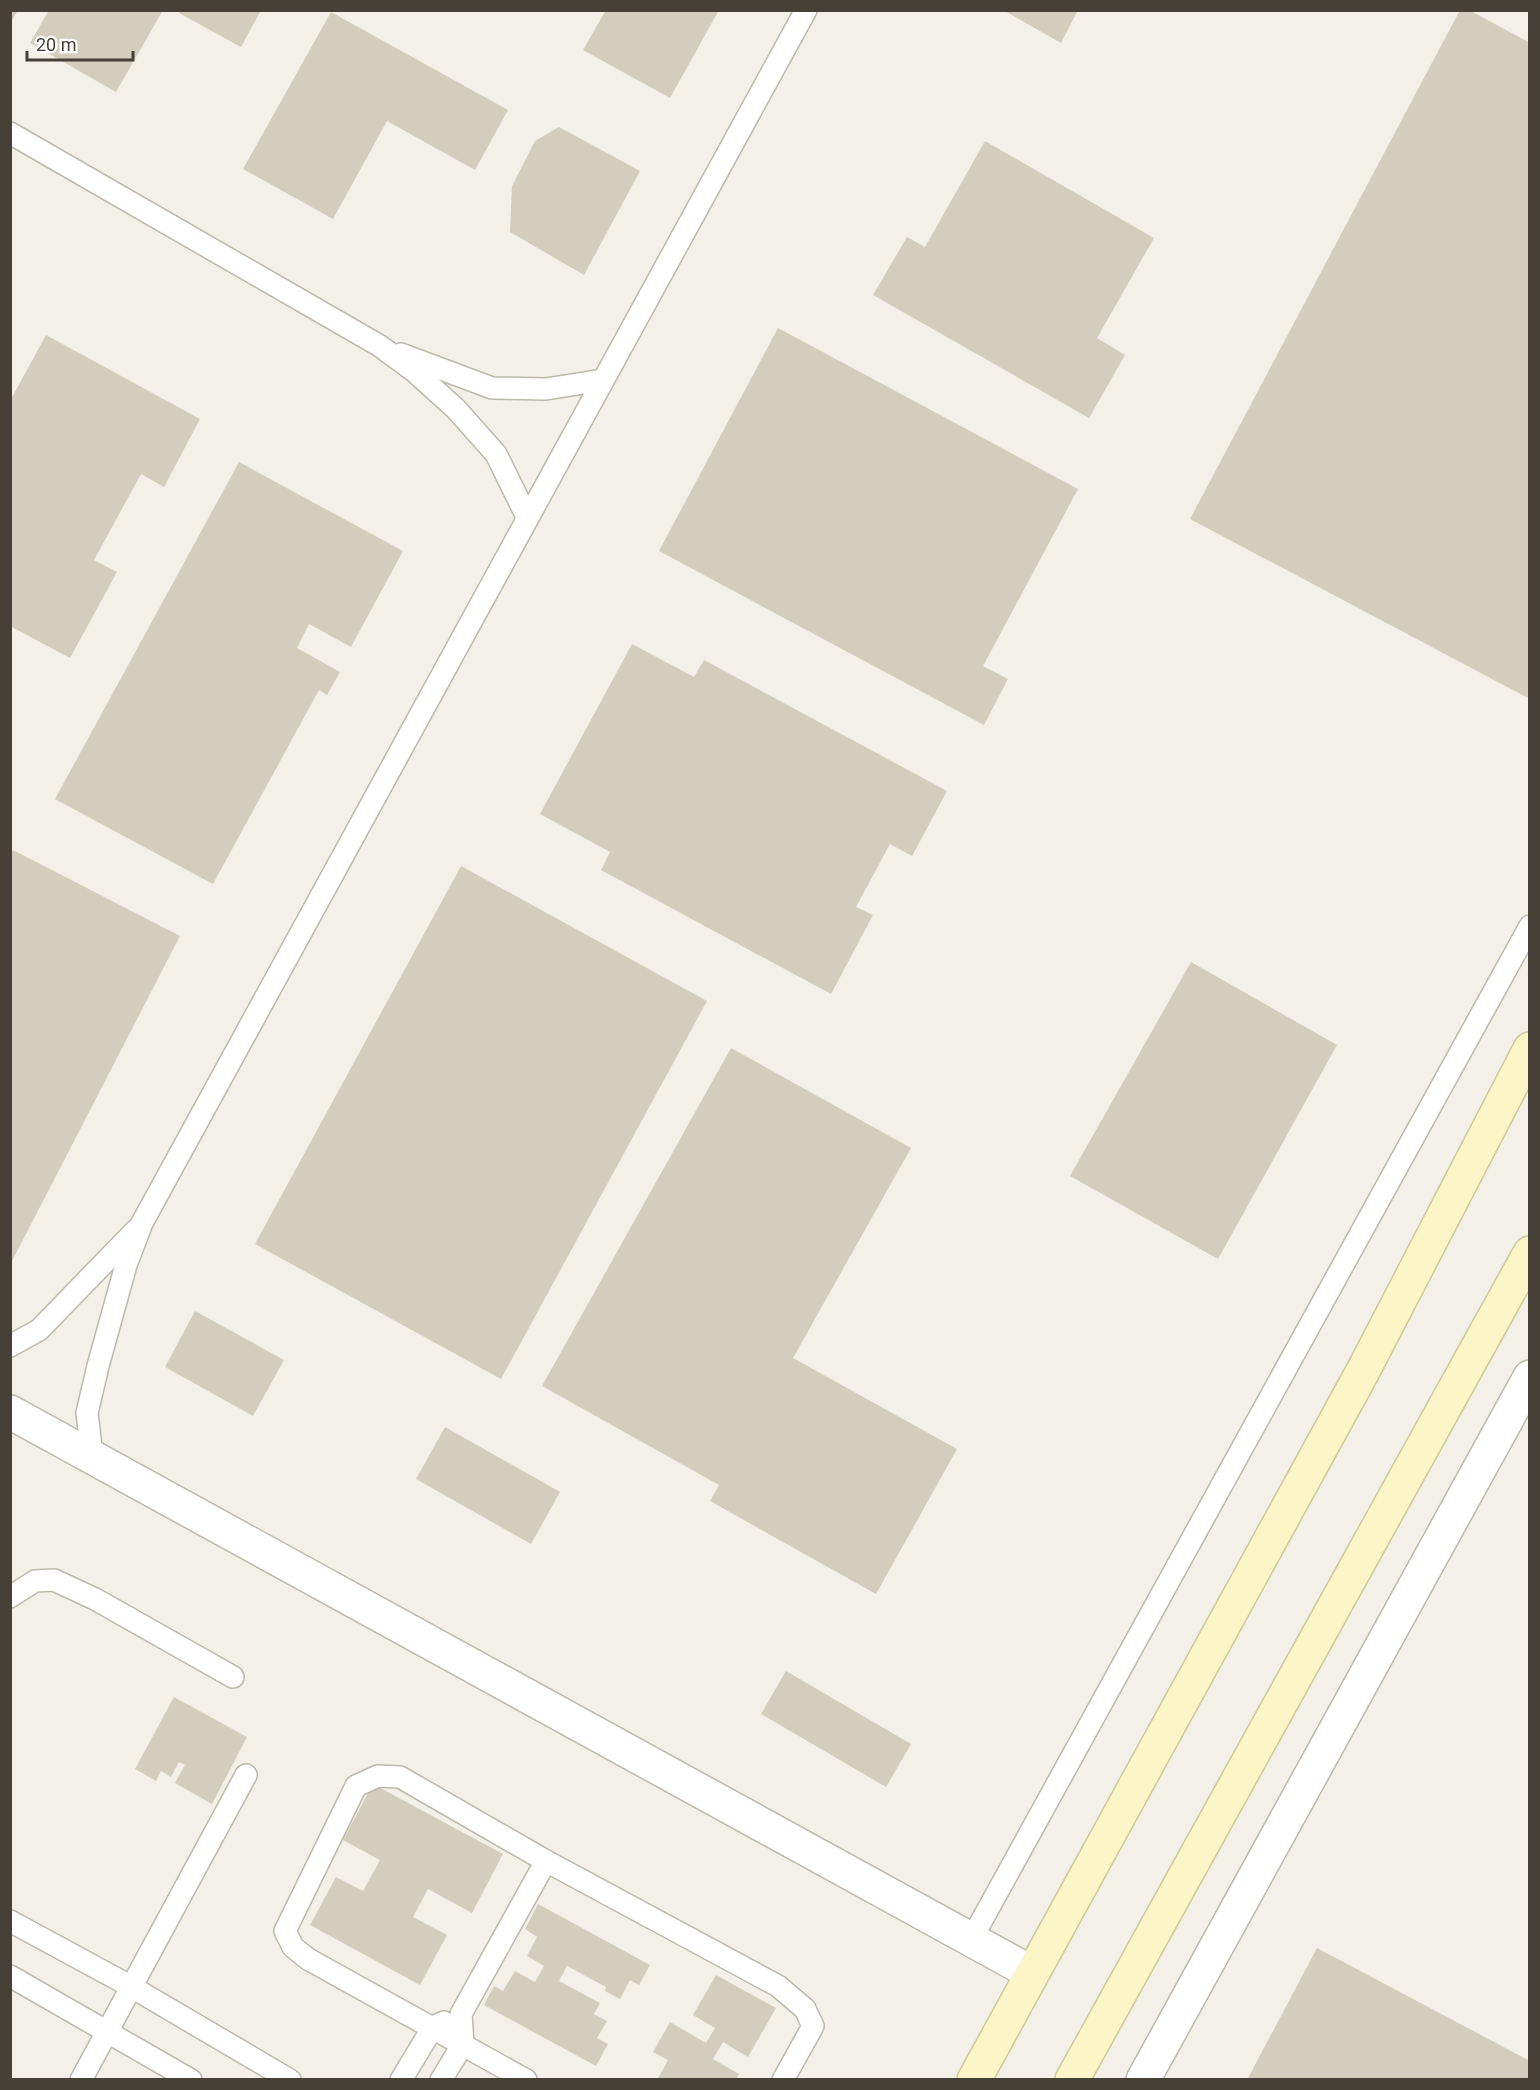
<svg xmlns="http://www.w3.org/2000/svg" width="1540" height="2090" viewBox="0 0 1540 2090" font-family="Roboto,sans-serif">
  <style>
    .building { fill: #d3cdbd }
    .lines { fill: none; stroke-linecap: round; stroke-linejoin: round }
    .service-casing { stroke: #bdb9aa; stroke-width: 24 }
    .minor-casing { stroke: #bdb9aa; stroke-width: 36 }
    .tertiary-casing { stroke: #bdb9aa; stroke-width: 36 }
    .secondary-casing { stroke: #d0c899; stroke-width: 36 }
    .service { stroke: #fff; stroke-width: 21 }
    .minor { stroke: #fff; stroke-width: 33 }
    .tertiary { stroke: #fff; stroke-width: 33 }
    .secondary { stroke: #fbf5c8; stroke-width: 33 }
  </style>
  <rect width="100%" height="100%" fill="#f2f0e7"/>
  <!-- building -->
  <g class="building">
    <path d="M10,10h8l-8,14z"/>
    <path d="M49,10h114l-47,82 -86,-49z"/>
    <path d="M180,10h81l-20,37 -62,-34z"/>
    <path d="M606,10h113l-49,88 -87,-48z"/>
    <path d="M1003,10h75l-17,33z"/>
    <path d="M1460,10h9l61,33v656l-340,-180z"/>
    <path d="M331,12l177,98 -33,60 -88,-49 -54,98 -90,-50z"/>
    <path d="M559,127l81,44 -56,104 -74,-43 2,-46 23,-45z"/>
    <path d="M985,141l169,97 -57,100 28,17 -36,63 -216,-123 34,-58 18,10z"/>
    <path d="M778,328l300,161 -95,177 25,13 -24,46 -325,-174z"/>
    <path d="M46,335l154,84 -36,68 -23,-13 -47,86 23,12 -47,86 -60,-32v-225z"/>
    <path d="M239,462l164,89 -52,96 -42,-23 -12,24 43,24 -13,23 -8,-5 -106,194 -158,-85z"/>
    <path d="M632,644l62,33 10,-17 243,131 -35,65 -22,-12 -34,63 17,8 -42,79 -230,-124 9,-18 -70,-38z"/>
    <path d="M13,850l167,86 -170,329v-409z"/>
    <path d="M461,866l246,135 -206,378 -246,-135z"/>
    <path d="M1191,962l146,83 -119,214 -148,-83z"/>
    <path d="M731,1048l180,100 -118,210 164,91 -81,145 -166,-93 9,-16 -177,-99z"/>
    <path d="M195,1311l89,49 -31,56 -88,-49z"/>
    <path d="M445,1427l115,65 -29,52 -115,-65z"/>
    <path d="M786,1671l125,73 -25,43 -125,-73z"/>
    <path d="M174,1697l73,40 -35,67 -37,-21 10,-18 -6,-3 -8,15 -10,-6 -5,10 -21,-12z"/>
    <path d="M373,1784l130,70 -31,59 -44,-24 -15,28 34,18 -27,50 -110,-60 26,-48 27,14 17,-31 -37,-20z"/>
    <path d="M538,1904l112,61 -11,20 -9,-5 -10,19 -15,-8 1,-4 -39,-21 -8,15 41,22 -6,11 13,7 -10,17 11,6 -12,22 -112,-61 10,-19 9,5 12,-20 20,11 9,-16 -17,-10 10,-19 -12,-8z"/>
    <path d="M1317,1948l213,113v19h-283z"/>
    <path d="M716,1975l60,33 -28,49 -25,-15 -10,17 26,15 -3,6h-79l11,-20 -15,-8 17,-30 36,21 9,-15 -22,-13z"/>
  </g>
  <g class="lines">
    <defs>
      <g id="service">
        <path d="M10,133l370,213 34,25 42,38 40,45 31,63"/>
        <path d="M401,354l91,34 54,1 57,-9"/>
        <path d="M10,1346l29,-16 97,-100"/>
        <path d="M92,1456l-5,-43 11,-47 28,-101 16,-42 664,-1213"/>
        <path d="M10,1597l25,-16 19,-1 41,19 138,78"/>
        <path d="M10,1921l120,65 160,94"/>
        <path d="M971,1940l559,-1014"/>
        <path d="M10,1976l181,104"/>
        <path d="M81,2080l165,-305"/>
        <path d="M401,2080l32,-53 11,-5"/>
        <path d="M441,2080l22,-36 -2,-30 85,-153"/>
        <path d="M526,2080l-218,-121 -15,-12 -8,-16 71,-145 22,-10 22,1 146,84 232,125 27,23 8,17 -30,54"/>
      </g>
      <path id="minor" d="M1143,2080l387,-703"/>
      <path id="tertiary" d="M10,1412l1022,561"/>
      <g id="secondary">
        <path d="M974,2080l389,-709 167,-322"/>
        <path d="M1072,2080l458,-827"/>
      </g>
    </defs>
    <!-- service casing -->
    <use href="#service" class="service-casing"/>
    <!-- minor casing -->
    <use href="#minor" class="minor-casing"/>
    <!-- tertiary casing -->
    <use href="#tertiary" class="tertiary-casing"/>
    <!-- secondary casing -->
    <use href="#secondary" class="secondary-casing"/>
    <!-- service -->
    <use href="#service" class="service"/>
    <!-- minor -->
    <use href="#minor" class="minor"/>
    <!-- tertiary -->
    <use href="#tertiary" class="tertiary"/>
    <!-- secondary -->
    <use href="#secondary" class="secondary"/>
  </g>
  <!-- border -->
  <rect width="1540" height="2090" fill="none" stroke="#454136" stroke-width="24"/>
  <!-- scale -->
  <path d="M27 51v9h106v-9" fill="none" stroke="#454136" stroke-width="3"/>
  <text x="36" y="51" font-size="18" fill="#454136" stroke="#ffffff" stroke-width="4.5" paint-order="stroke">20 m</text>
</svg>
